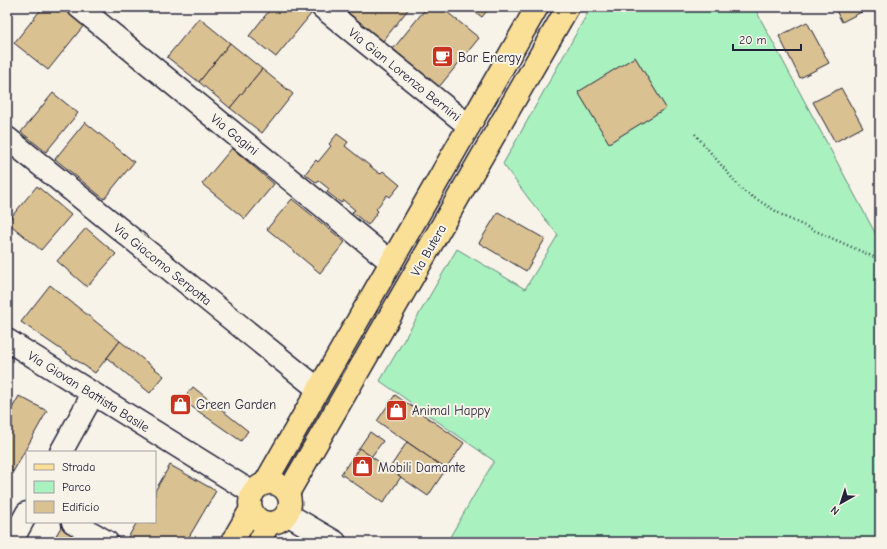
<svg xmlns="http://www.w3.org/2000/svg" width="887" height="549" viewBox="0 0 887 549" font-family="'Comic Neue',sans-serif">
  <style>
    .green { fill: #a9f1bf; stroke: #668a7d }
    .building { fill: #dac191; stroke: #22223b }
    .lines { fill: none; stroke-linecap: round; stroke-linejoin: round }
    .minor-casing { stroke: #22223b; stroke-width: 25 }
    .major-casing { stroke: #22223b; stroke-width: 25 }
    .path { stroke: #22223b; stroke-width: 2.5; stroke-dasharray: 1 3; stroke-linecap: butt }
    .minor { stroke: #f7f3e8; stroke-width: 22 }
    .major { stroke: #fadf96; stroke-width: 22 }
    .labels { text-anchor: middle; stroke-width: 4; stroke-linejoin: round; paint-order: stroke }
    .poi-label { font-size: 13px; fill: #22223b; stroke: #f7f3e8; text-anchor: start }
    .street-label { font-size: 13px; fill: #22223b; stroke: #f7f3e8 }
  </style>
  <rect width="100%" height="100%" fill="#f7f3e8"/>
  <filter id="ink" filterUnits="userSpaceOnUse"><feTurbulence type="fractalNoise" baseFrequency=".025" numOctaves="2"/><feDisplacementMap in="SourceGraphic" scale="8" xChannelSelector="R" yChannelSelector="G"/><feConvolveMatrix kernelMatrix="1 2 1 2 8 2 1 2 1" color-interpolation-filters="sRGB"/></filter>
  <g filter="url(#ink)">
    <!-- green -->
    <path class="green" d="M591,7h163l126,235v300h-433l47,-81 -114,-80 77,-132 68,40 33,-54 -29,-36 -26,-35z"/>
    <!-- building -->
    <g class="building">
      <path d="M43,7h21l21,17 -37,46 -34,-27z"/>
      <path d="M272,7h30l9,7 -35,43 -27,-21z"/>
      <path d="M341,7h69l-27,34z"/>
      <path d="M427,7h14l38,31 -40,49 -46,-38z"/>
      <path d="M468,7h22l-8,10z"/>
      <path d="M834,7h37l-29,15z"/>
      <path d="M199,18l31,25 -31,39 -32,-25z"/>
      <path d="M807,22l22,41 -29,15 -21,-42z"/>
      <path d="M230,43l32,26 -32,39 -31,-26z"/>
      <path d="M635,57l31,51 -57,35 -31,-51z"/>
      <path d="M262,69l31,25 -31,39 -32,-25z"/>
      <path d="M841,88l22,39 -28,15 -22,-40z"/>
      <path d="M53,93l25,20 -32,39 -25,-20z"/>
      <path d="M85,122l49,40 -30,37 -49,-40z"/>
      <path d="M337,134l11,8 -3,4 35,28 3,-3 17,14 -10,12 -3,-2 -11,14 2,2 -10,14 -16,-13 3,-2 -12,-10 -2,3 -14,-11 2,-3 -10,-8 -2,2 -12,-9 11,-14 2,2 13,-16 -2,-2z"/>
      <path d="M232,148l42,36 -29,35 -43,-35z"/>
      <path d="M37,186l34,29 -30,35 -34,-28z"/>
      <path d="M292,199l53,43 -25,31 -53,-44z"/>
      <path d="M498,212l47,27 -19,32 -47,-28z"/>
      <path d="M86,228l30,26 -29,33 -30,-26z"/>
      <path d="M50,285l70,56 -25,32 -74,-51z"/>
      <path d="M120,341l44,35 -14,17 -43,-35z"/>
      <path d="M193,387l55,44 -7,10 -59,-41z"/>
      <path d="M395,395l69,48 -18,26 -69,-48z"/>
      <path d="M19,396l28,15 -34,61 -6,-4v-51z"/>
      <path d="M370,432l13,9 -12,16 -12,-9z"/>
      <path d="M407,442l39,27 -18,27 -39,-27z"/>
      <path d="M359,448l42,29 -18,26 -42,-29z"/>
      <path d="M170,465l46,26 -30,51h-58l-2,-1 11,-19h18v-31z"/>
      <path d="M63,524l29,18h-40z"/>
    </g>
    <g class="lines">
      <defs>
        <g id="minor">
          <path d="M79,7l312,255"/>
          <path d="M322,7l147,119"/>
          <path d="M7,138l311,251"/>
          <path d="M7,340l246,153"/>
          <path d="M61,452l32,-58"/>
          <path d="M287,514l48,28"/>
          <path d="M73,522l34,20"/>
          <path d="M11,542l16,-29"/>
        </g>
        <g id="major">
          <path d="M265,483l272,-476"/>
          <circle cx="270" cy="503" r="20"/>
          <path d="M288,493l280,-486"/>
          <path d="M232,542l19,-33"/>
          <path d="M259,542l10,-19"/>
        </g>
      </defs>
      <!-- minor casing -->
      <use href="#minor" class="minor-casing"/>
      <!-- major casing -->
      <use href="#major" class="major-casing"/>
      <!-- path -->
      <path class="path" d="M695,134l48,57 44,27 89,40 4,4"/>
      <!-- minor -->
      <use href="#minor" class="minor"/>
      <!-- major -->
      <use href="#major" class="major"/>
    </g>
  </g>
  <!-- icons -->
  <defs>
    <symbol id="cafe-square" viewBox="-11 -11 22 22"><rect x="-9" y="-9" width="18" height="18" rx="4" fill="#c8321e" stroke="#f7f3e8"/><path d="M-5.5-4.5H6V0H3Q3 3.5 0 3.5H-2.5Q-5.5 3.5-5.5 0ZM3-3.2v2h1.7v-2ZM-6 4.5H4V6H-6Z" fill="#fff"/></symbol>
    <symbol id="shop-square" viewBox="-11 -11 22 22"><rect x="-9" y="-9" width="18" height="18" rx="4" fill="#c8321e" stroke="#f7f3e8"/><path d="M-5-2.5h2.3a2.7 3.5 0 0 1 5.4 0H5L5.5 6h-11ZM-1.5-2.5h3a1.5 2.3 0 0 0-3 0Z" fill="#fff"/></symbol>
  </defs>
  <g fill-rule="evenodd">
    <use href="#cafe-square" x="430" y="44" width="25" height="25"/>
    <use href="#shop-square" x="168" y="392" width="25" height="25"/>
    <use href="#shop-square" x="384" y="398" width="25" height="25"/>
    <use href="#shop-square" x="350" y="454" width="25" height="25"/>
  </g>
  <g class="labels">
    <!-- poi labels -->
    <g class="poi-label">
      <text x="458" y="62">Bar Energy</text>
      <text x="196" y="409">Green Garden</text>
      <text x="412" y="415">Animal Happy</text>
      <text x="378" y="472">Mobili Damante</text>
    </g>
    <!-- street labels -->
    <g class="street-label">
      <text transform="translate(405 74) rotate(39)" y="5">Via Gian Lorenzo Bernini</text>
      <text transform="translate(235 134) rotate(39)" y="5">Via Gagini</text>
      <text transform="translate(428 250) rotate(-60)" y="5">Via Butera</text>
      <text transform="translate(163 264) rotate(39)" y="5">Via Giacomo Serpotta</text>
      <text transform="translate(89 391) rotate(32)" y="5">Via Giovan Battista Basile</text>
    </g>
  </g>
  <!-- margin -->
  <rect width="887" height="549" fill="none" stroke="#f7f3e8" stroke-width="24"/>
  <rect x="12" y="12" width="863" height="525" fill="none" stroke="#22223b" stroke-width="1.5" filter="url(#ink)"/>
  <!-- legend -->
  <rect x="26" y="451" width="130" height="72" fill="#f7f3e8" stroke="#a29fa3"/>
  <rect x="34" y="464" width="20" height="6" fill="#fadf96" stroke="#a29fa3"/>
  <text x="62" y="471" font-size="12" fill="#22223b">Strada</text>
  <rect x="34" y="481" width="20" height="12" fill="#a9f1bf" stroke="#a29fa3"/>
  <text x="62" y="491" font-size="12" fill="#22223b">Parco</text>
  <rect x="34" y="501" width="20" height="12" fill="#dac191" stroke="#a29fa3"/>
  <text x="62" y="511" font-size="12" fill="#22223b">Edificio</text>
  <!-- north arrow -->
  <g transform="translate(841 503) rotate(219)" stroke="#f7f3e8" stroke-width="3" paint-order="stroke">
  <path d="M0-3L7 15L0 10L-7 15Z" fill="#22223b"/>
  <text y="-6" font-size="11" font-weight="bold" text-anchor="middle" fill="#22223b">N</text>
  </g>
  <!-- scale -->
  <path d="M733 44v6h68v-6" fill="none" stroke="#22223b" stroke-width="2"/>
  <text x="739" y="44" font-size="12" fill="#22223b" stroke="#f7f3e8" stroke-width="3" paint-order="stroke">20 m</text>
</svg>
